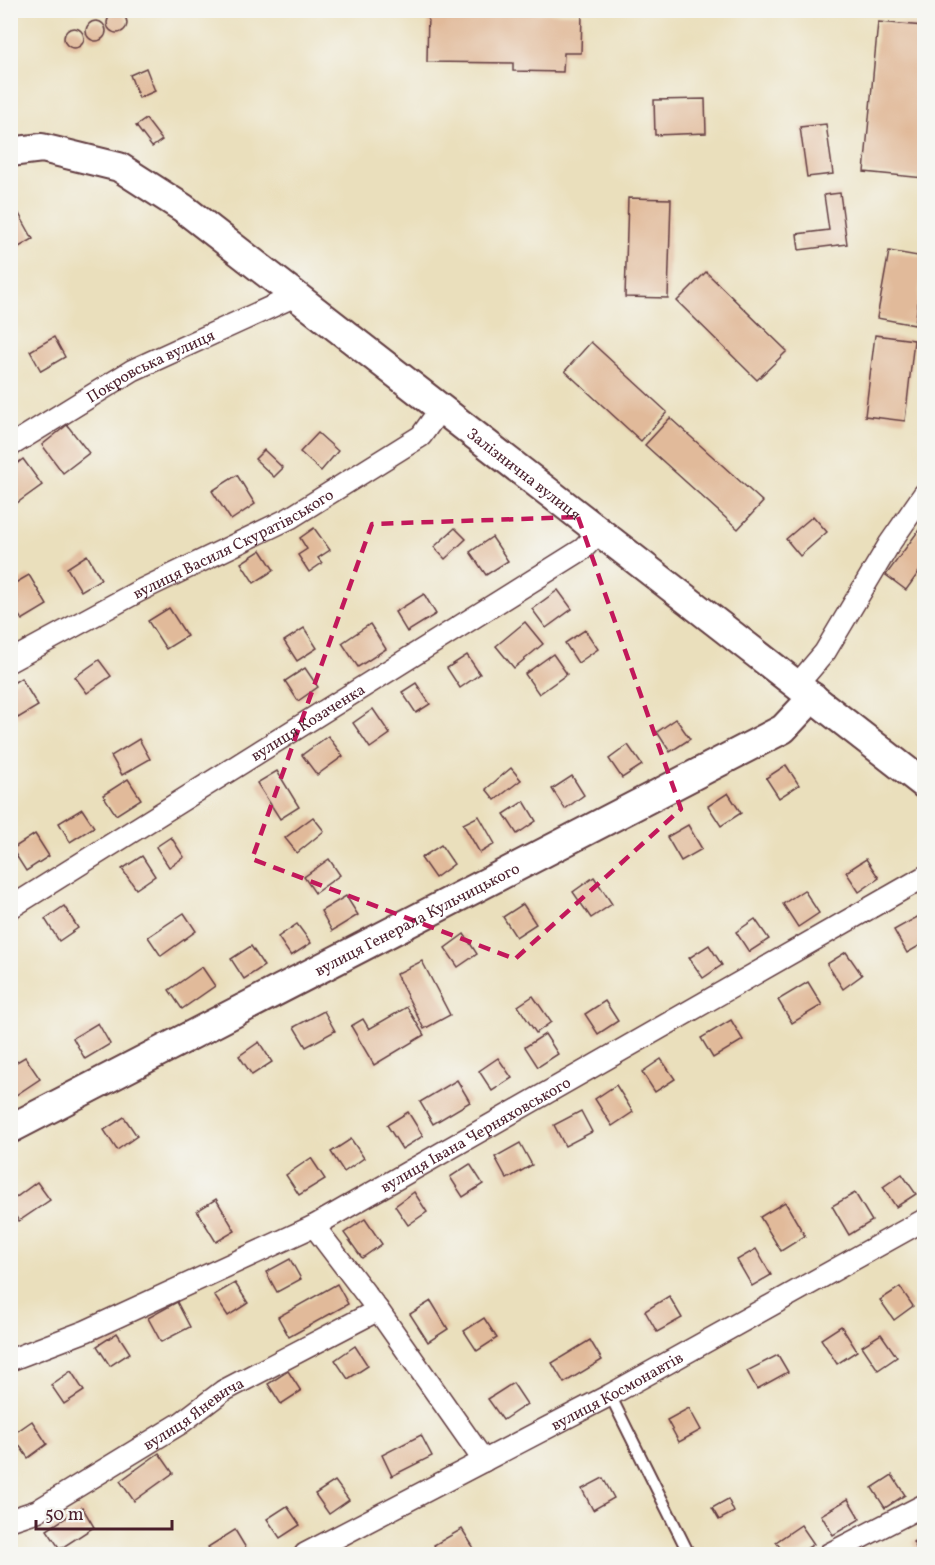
<svg xmlns="http://www.w3.org/2000/svg" width="935" height="1565" viewBox="0 0 935 1565" font-family="Vollkorn,serif">
  <style>
    .building { fill: #e1ba9a }
    .lines { fill: none; stroke-linecap: round; stroke-linejoin: round }
    .lane-casing { stroke: #623c41; stroke-width: 14 }
    .street-casing { stroke: #623c41; stroke-width: 24 }
    .secondary-casing { stroke: #623c41; stroke-width: 32 }
    .lane { stroke: #fff; stroke-width: 10 }
    .street { stroke: #fff; stroke-width: 21 }
    .secondary { stroke: #fff; stroke-width: 28 }
    .marked { fill: none; stroke: #c2185b; stroke-width: 4.5; stroke-dasharray: 12 8; stroke-linejoin: round }
    .labels { text-anchor: middle; stroke-width: 6; stroke-linejoin: round; paint-order: stroke }
    .street-label { font-size: 16px; fill: #4a1f2b; stroke: #f6f6f2 }
  </style>
  <rect width="100%" height="100%" fill="#f6f6f2"/>
  <filter id="ink" filterUnits="userSpaceOnUse"><feTurbulence type="fractalNoise" baseFrequency=".0167" numOctaves="2"/><feDisplacementMap in="SourceGraphic" scale="12" xChannelSelector="R" yChannelSelector="G"/><feConvolveMatrix kernelMatrix="1 2 1 2 8 2 1 2 1" color-interpolation-filters="sRGB"/></filter>
  <filter id="wash" filterUnits="userSpaceOnUse"><feTurbulence type="fractalNoise" baseFrequency=".008" numOctaves="4" result="noise"/><feDisplacementMap in="SourceGraphic" scale="24" xChannelSelector="R" yChannelSelector="G"/><feGaussianBlur stdDeviation="1.35" result="paint"/><feColorMatrix in="noise" values="0 0 0 0 0 0 0 0 0 0 0 0 0 0 0 0 0 1.4 0 .05"/><feComposite in="paint" operator="in"/></filter>
  <g filter="url(#wash)">
    <rect width="100%" height="100%" fill="#eadfbc"/>
    <g id="blocks">
      <!-- building -->
      <g class="building">
        <path d="M428,11l154,3 -1,39h-17l-1,19 -50,-1v-8l-86,-1z"/>
        <circle cx="117" cy="23" r="10"/>
        <circle cx="96" cy="31" r="10"/>
        <path d="M878,22l46,4v152l-60,-6z"/>
        <circle cx="74" cy="38" r="10"/>
        <path d="M146,68l9,23 -16,7 -9,-23z"/>
        <path d="M705,99l1,34 -51,2 -1,-35z"/>
        <path d="M146,119l16,21 -10,7 -16,-21z"/>
        <path d="M826,124l7,50 -26,3 -7,-50z"/>
        <path d="M840,193l7,51 -48,6 -2,-16 32,-4 -5,-35z"/>
        <path d="M628,198l43,1 -3,99 -43,-1z"/>
        <path d="M13,203l20,36 -21,12 -2,-46z"/>
        <path d="M889,251l35,6 -9,68 -38,-7z"/>
        <path d="M706,272l81,79 -30,29 -80,-79z"/>
        <path d="M875,335l39,5 -9,81 -40,-5z"/>
        <path d="M54,337l11,20 -24,14 -11,-20z"/>
        <path d="M591,342l76,70 -26,29 -76,-70z"/>
        <path d="M670,418l93,84 -25,27 -93,-84z"/>
        <path d="M67,425l22,28 -26,20 -21,-28z"/>
        <path d="M318,433l20,18 -17,20 -21,-19z"/>
        <path d="M264,450l19,18 -9,9 -19,-18z"/>
        <path d="M23,459l19,26 -25,18 -7,-8v-26z"/>
        <path d="M237,475l18,29 -24,16 -19,-29z"/>
        <path d="M813,516l14,16 -27,24 -14,-17z"/>
        <path d="M924,523v42l-18,25 -20,-15z"/>
        <path d="M314,528l16,22 -12,8 4,5 -13,9 -11,-17 9,-6 -7,-11z"/>
        <path d="M455,528l11,11 -21,20 -11,-12z"/>
        <path d="M492,537l16,24 -22,14 -16,-23z"/>
        <path d="M261,550l13,20 -20,13 -13,-20z"/>
        <path d="M87,555l14,24 -20,12 -14,-23z"/>
        <path d="M29,575l18,30 -25,15 -12,-18v-16z"/>
        <path d="M558,590l14,19 -26,19 -14,-19z"/>
        <path d="M424,594l12,20 -29,18 -12,-20z"/>
        <path d="M169,608l18,28 -21,13 -18,-28z"/>
        <path d="M525,622l18,22 -29,24 -18,-22z"/>
        <path d="M370,624l16,25 -28,18 -16,-24z"/>
        <path d="M304,628l13,20 -20,13 -13,-20z"/>
        <path d="M585,630l13,19 -20,14 -13,-20z"/>
        <path d="M553,654l14,20 -28,20 -14,-20z"/>
        <path d="M467,655l13,19 -20,14 -13,-20z"/>
        <path d="M99,660l12,16 -24,17 -12,-16z"/>
        <path d="M305,668l13,19 -20,14 -13,-20z"/>
        <path d="M21,678l17,28 -20,12 -8,-12v-21z"/>
        <path d="M416,683l14,21 -14,9 -14,-21z"/>
        <path d="M373,709l17,25 -20,14 -17,-25z"/>
        <path d="M676,719l14,20 -20,13 -13,-20z"/>
        <path d="M328,736l15,20 -26,19 -15,-20z"/>
        <path d="M139,739l11,20 -28,16 -11,-19z"/>
        <path d="M628,745l14,20 -20,13 -13,-19z"/>
        <path d="M786,765l13,20 -20,13 -13,-20z"/>
        <path d="M511,768l10,12 -26,20 -9,-11z"/>
        <path d="M277,771l22,36 -19,12 -23,-36z"/>
        <path d="M572,776l12,19 -19,14 -13,-20z"/>
        <path d="M128,779l13,20 -25,16 -13,-20z"/>
        <path d="M728,793l13,20 -20,13 -13,-20z"/>
        <path d="M524,801l12,20 -19,13 -13,-20z"/>
        <path d="M82,809l12,18 -24,15 -11,-19z"/>
        <path d="M479,816l16,28 -15,9 -17,-29z"/>
        <path d="M313,817l11,14 -27,22 -12,-15z"/>
        <path d="M688,825l14,24 -21,12 -14,-24z"/>
        <path d="M35,834l14,22 -23,15 -14,-22z"/>
        <path d="M171,837l13,20 -15,10 -13,-20z"/>
        <path d="M441,845l13,19 -19,14 -14,-20z"/>
        <path d="M142,856l13,20 -19,13 -14,-20z"/>
        <path d="M329,859l11,16 -25,18 -11,-16z"/>
        <path d="M866,859l13,19 -20,14 -13,-20z"/>
        <path d="M594,877l18,27 -21,14 -18,-26z"/>
        <path d="M804,890l15,23 -21,14 -15,-23z"/>
        <path d="M346,896l12,19 -26,16 -11,-20z"/>
        <path d="M523,904l13,20 -20,13 -13,-20z"/>
        <path d="M64,906l14,22 -19,13 -14,-22z"/>
        <path d="M184,913l12,18 -35,25 -13,-19z"/>
        <path d="M919,916l5,10v17l-17,10 -13,-23z"/>
        <path d="M755,919l14,20 -20,13 -13,-20z"/>
        <path d="M297,924l14,19 -20,13 -13,-19z"/>
        <path d="M464,934l13,20 -19,13 -13,-19z"/>
        <path d="M709,945l13,20 -19,13 -14,-20z"/>
        <path d="M251,946l13,20 -20,13 -13,-20z"/>
        <path d="M846,952l16,23 -19,14 -16,-25z"/>
        <path d="M422,961l28,54 -26,14 -28,-55z"/>
        <path d="M202,967l13,19 -33,23 -13,-19z"/>
        <path d="M808,982l14,23 -30,18 -14,-23z"/>
        <path d="M533,996l18,26 -15,11 -18,-27z"/>
        <path d="M605,1001l13,20 -20,13 -13,-20z"/>
        <path d="M407,1007l17,28 -50,30 -23,-39 12,-7 6,10z"/>
        <path d="M324,1011l11,20 -29,16 -12,-20z"/>
        <path d="M731,1020l12,20 -30,18 -12,-20z"/>
        <path d="M98,1023l12,21 -25,15 -12,-21z"/>
        <path d="M545,1034l13,20 -20,13 -13,-20z"/>
        <path d="M259,1042l13,20 -20,13 -13,-19z"/>
        <path d="M25,1057l15,22 -24,16 -6,-8v-21z"/>
        <path d="M498,1058l14,20 -20,13 -13,-20z"/>
        <path d="M661,1059l14,20 -20,13 -13,-20z"/>
        <path d="M457,1080l13,22 -37,22 -13,-22z"/>
        <path d="M616,1085l17,27 -21,14 -17,-27z"/>
        <path d="M581,1111l11,21 -27,14 -11,-21z"/>
        <path d="M408,1112l15,24 -21,13 -15,-24z"/>
        <path d="M124,1117l13,19 -20,14 -13,-20z"/>
        <path d="M351,1139l13,19 -20,14 -13,-20z"/>
        <path d="M520,1143l12,22 -25,14 -12,-22z"/>
        <path d="M311,1158l14,21 -26,16 -13,-20z"/>
        <path d="M470,1164l13,20 -20,13 -13,-20z"/>
        <path d="M902,1174l14,20 -20,13 -13,-20z"/>
        <path d="M37,1182l13,18 -31,21 -9,-12v-7z"/>
        <path d="M414,1192l13,20 -19,13 -13,-19z"/>
        <path d="M855,1193l17,28 -23,14 -17,-29z"/>
        <path d="M216,1199l19,32 -19,11 -19,-31z"/>
        <path d="M785,1202l20,34 -24,15 -21,-34z"/>
        <path d="M365,1219l17,25 -20,14 -18,-25z"/>
        <path d="M756,1249l15,26 -19,11 -15,-26z"/>
        <path d="M290,1259l11,20 -24,13 -11,-20z"/>
        <path d="M235,1283l13,20 -20,13 -14,-21z"/>
        <path d="M337,1284l11,20 -59,33 -11,-20z"/>
        <path d="M900,1287l13,19 -19,14 -14,-20z"/>
        <path d="M669,1296l13,22 -25,14 -12,-21z"/>
        <path d="M431,1301l17,28 -20,13 -18,-28z"/>
        <path d="M177,1302l13,25 -29,15 -13,-24z"/>
        <path d="M484,1318l13,20 -20,13 -13,-20z"/>
        <path d="M841,1326l16,25 -20,13 -16,-25z"/>
        <path d="M117,1333l13,20 -20,13 -13,-20z"/>
        <path d="M881,1334l16,23 -19,13 -16,-24z"/>
        <path d="M590,1340l12,20 -38,23 -12,-20z"/>
        <path d="M355,1346l13,20 -20,13 -13,-19z"/>
        <path d="M778,1355l10,17 -31,17 -10,-18z"/>
        <path d="M71,1371l13,20 -20,13 -13,-19z"/>
        <path d="M288,1371l13,20 -20,13 -13,-20z"/>
        <path d="M513,1383l14,21 -24,16 -15,-21z"/>
        <path d="M689,1408l12,22 -22,12 -12,-22z"/>
        <path d="M32,1421l15,23 -19,14 -16,-23z"/>
        <path d="M421,1435l11,21 -40,20 -10,-21z"/>
        <path d="M159,1453l14,20 -39,28 -14,-20z"/>
        <path d="M892,1475l13,20 -20,13 -13,-20z"/>
        <path d="M603,1478l11,20 -21,12 -11,-21z"/>
        <path d="M335,1481l14,19 -20,14 -14,-20z"/>
        <path d="M728,1499l6,13 -15,8 -7,-12z"/>
        <path d="M848,1499l12,20 -27,16 -12,-20z"/>
        <path d="M287,1506l13,19 -20,13 -13,-19z"/>
        <path d="M82,1507l12,20 -34,22 -13,-19z"/>
        <path d="M801,1525l13,19 -16,10h-13l-9,-12z"/>
        <path d="M462,1529l13,21 -7,4h-29l-5,-9z"/>
        <path d="M235,1530l14,23 -36,1 -5,-7z"/>
        <path d="M924,1535v19h-4l-7,-12z"/>
      </g>
    </g>
  </g>
  <g filter="url(#ink)">
    <use href="#blocks" fill-opacity="0" stroke="#623c41" stroke-width="1.5"/>
    <g class="lines">
      <defs>
        <path id="lane" d="M610,1395l79,159"/>
        <g id="street">
          <path id="s1" d="M10,446l123,-76 162,-74"/>
          <path id="s2" d="M10,661l129,-70 151,-73 131,-82 20,-28"/>
          <path d="M797,685l28,-33 65,-109 34,-49"/>
          <path id="s3" d="M10,908l573,-359 17,-18"/>
          <path d="M314,1226l64,84 106,151"/>
          <path id="s4" d="M10,1360l76,-29 228,-105 610,-349"/>
          <path id="s5" d="M10,1520l27,-9 144,-88 42,-32 155,-81"/>
          <path id="s6" d="M305,1554l305,-159 314,-175"/>
          <path d="M829,1554l95,-49"/>
        </g>
        <g id="secondary">
          <path id="s7" d="M10,152l32,-4 77,19 64,41 741,576"/>
          <path id="s8" d="M10,1129l773,-400 30,-32"/>
        </g>
      </defs>
      <!-- lane casing -->
      <use href="#lane" class="lane-casing"/>
      <!-- street casing -->
      <use href="#street" class="street-casing"/>
      <!-- secondary casing -->
      <use href="#secondary" class="secondary-casing"/>
      <!-- lane -->
      <use href="#lane" class="lane"/>
      <!-- street -->
      <use href="#street" class="street"/>
      <!-- secondary -->
      <use href="#secondary" class="secondary"/>
    </g>
  </g>
  <!-- marked area -->
  <path class="marked" d="M578,517l103,292 -166,150 -263,-100 120,-335z"/>
  <g class="labels">
    <!-- street labels -->
    <g class="street-label">
      <text dy="6" stroke="none"><textPath href="#s1" startOffset="162">Покровська вулиця</textPath></text>
      <text dy="6" stroke="none"><textPath href="#s7" startOffset="620">Залізнична вулиця</textPath></text>
      <text dy="6" stroke="none"><textPath href="#s2" startOffset="252">вулиця Василя Скуратівського</textPath></text>
      <text dy="6" stroke="none"><textPath href="#s3" startOffset="351">вулиця Козаченка</textPath></text>
      <text dy="6" stroke="none"><textPath href="#s8" startOffset="458">вулиця Генерала Кульчицького</textPath></text>
      <text dy="6" stroke="none"><textPath href="#s4" startOffset="518">вулиця Івана Черняховського</textPath></text>
      <text dy="6" stroke="none"><textPath href="#s6" startOffset="352">вулиця Космонавтів</textPath></text>
      <text dy="6" stroke="none"><textPath href="#s5" startOffset="213">вулиця Яневича</textPath></text>
    </g>
  </g>
  <!-- margin -->
  <rect width="935" height="1565" fill="none" stroke="#f6f6f2" stroke-width="36"/>
  <!-- scale -->
  <path d="M36 1520v9h136v-9" fill="none" stroke="#4a1f2b" stroke-width="3"/>
  <text x="45" y="1520" font-size="18" fill="#4a1f2b" stroke="#f6f6f2" stroke-width="4.5" paint-order="stroke">50 m</text>
</svg>
